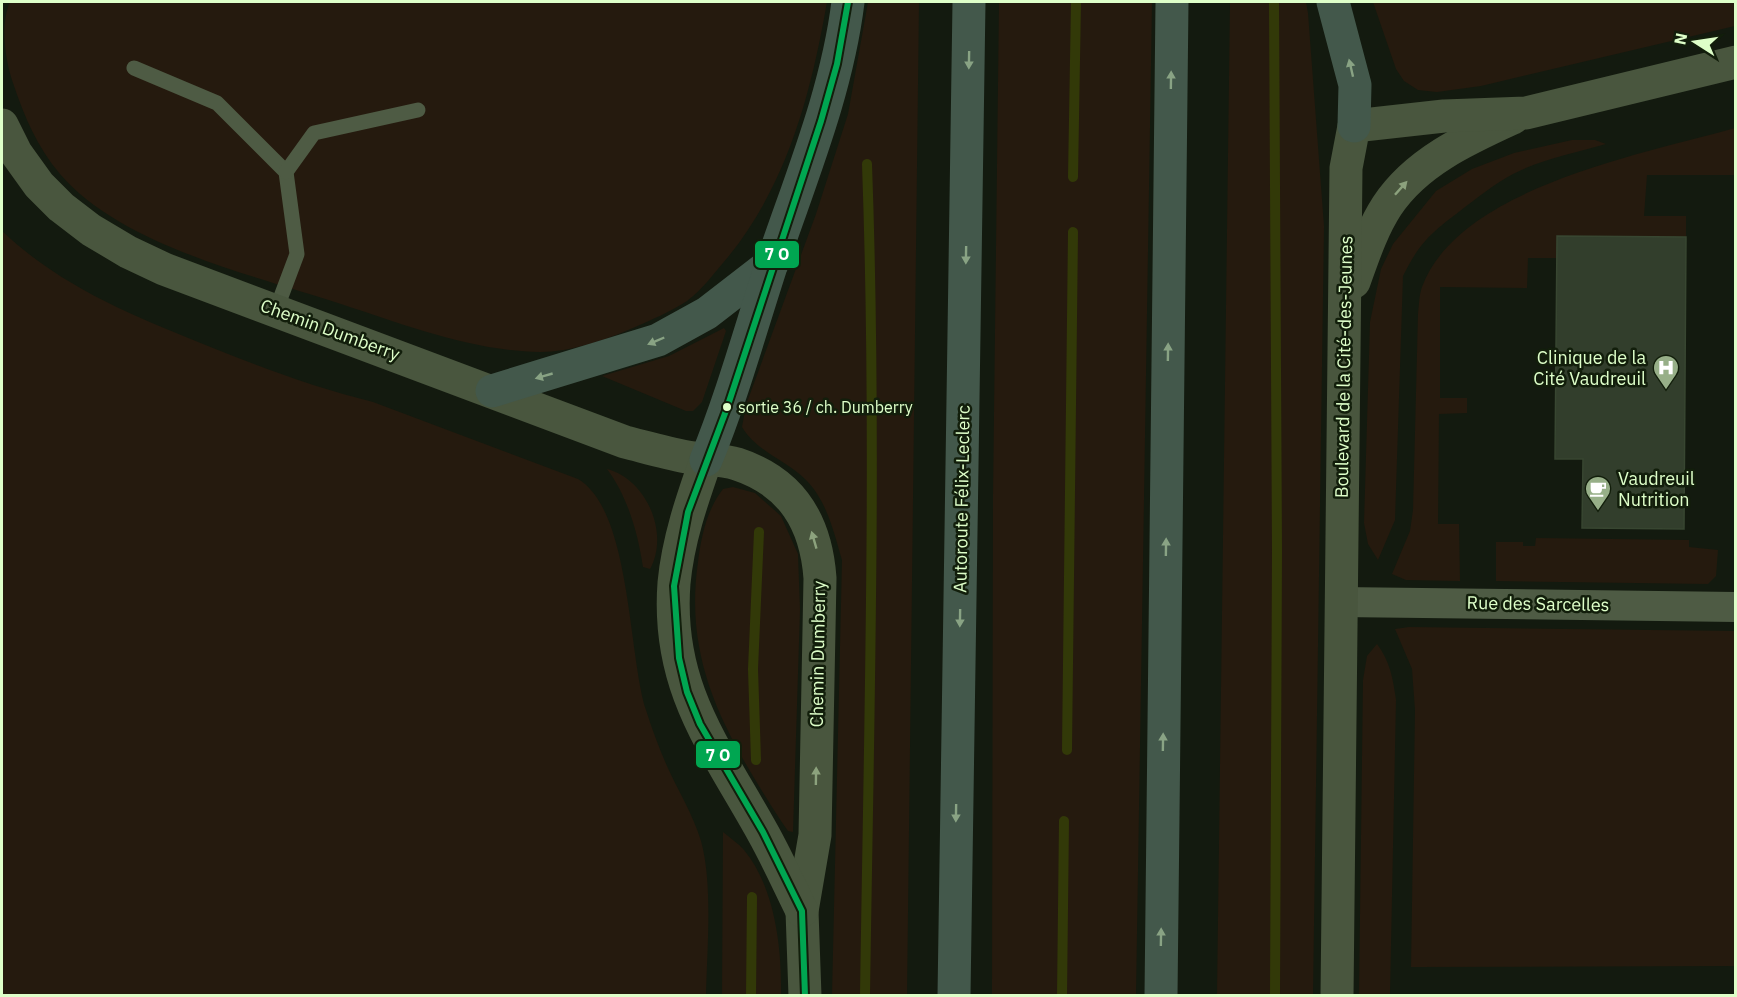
<svg xmlns="http://www.w3.org/2000/svg" width="1737" height="997" viewBox="0 0 1737 997" font-family="'IBM Plex Sans',sans-serif">
  <style>
    .green { fill: #251a0e }
    .lines { fill: none; stroke-linecap: round; stroke-linejoin: round }
    .stream { stroke: #323908; stroke-width: 10 }
    .building { fill: #323e2c; stroke: #384631; stroke-width: 1.5 }
    .lane { stroke: #4e5b44; stroke-width: 15 }
    .street { stroke: #4e5b44; stroke-width: 30 }
    .secondary { stroke: #49563e; stroke-width: 33 }
    .highway { stroke: #43584b; stroke-width: 33 }
    .bus-1-casing { stroke: #121e0b; stroke-width: 10 }
    .bus-1 { stroke: #00a651; stroke-width: 6 }
    .oneway { fill: #89a384 }
    .oneway2 { fill: #8ca27d }
    .bus-dot { fill: #deffc9; stroke: #121e0b; stroke-width: 2 }
    .labels { text-anchor: middle; stroke-width: 5; stroke-linejoin: round; paint-order: stroke }
    .bus-label { font-size: 16px; fill: #deffc9; stroke: #121e0b; text-anchor: start }
    .street-label { font-size: 18px; fill: #deffc9; stroke: #121e0b }
    .poi-label { font-size: 18px; fill: #deffc9; stroke: #121e0b; text-anchor: end }
    .line-badge { stroke: #121e0b; stroke-width: 2 }
    .badge-label { font-size: 16px; text-anchor: middle; font-weight: bold; fill: #fff }
  </style>
  <rect width="100%" height="100%" fill="#131a0f"/>
  <!-- green -->
  <g class="green">
    <path d="M10,2h817c-16,91 -39,181 -99,255 -13,15 -25,32 -41,44 -17,11 -36,19 -54,27 -28,12 -62,24 -93,24 -68,-1 -135,-27 -199,-48 -88,-29 -219,-58 -281,-130 -23,-27 -36,-58 -47,-91 -8,-23 -13,-59 -3,-81z"/>
    <path d="M868,2h51l-12,994 -75,-1 10,-435c-8,-27 -15,-59 -36,-80 -20,-20 -49,-28 -64,-53l4,-22 70,-191 32,-100z"/>
    <path d="M999,2h153l-16,993h-144l1,-499z"/>
    <path d="M1230,2h76l2,11 16,213 -11,769h-96z"/>
    <path d="M1373,2h362v24l-254,60 -44,6 -19,-2 -14,-9 -8,-12z"/>
    <path d="M1735,128v47h-88l-3,41h42v21l-129,-1 -1,22h-28l-1,30 -87,-1v111h27v15l-28,1 -1,110h21l1,57 -54,-1 -14,-6 18,-43 3,-21 5,-196c1,-8 1,-19 4,-27 37,-100 222,-133 313,-159z"/>
    <path d="M1572,140h23l11,4c-30,9 -64,15 -93,30 -19,10 -36,24 -53,37 -30,23 -40,31 -57,65l-8,244 -17,40 -10,-16 -4,-21 6,-201 11,-53 12,-25 43,-53 36,-22 42,-16z"/>
    <path d="M2,231c60,57 134,86 211,117 52,21 106,41 160,54l205,77c53,31 50,174 68,231 6,19 13,38 21,56 11,25 26,48 34,75 12,43 6,109 5,154h-704z"/>
    <path d="M724,328l2,3 -24,71 -9,9h-7l-84,-35 67,-20z"/>
    <path d="M607,469c39,10 63,64 43,100l-7,-2c-5,-33 -15,-70 -36,-98z"/>
    <path d="M733,487l22,6 26,23 17,38 2,56 -7,222 -5,-1 -7,-10c-53,-83 -98,-156 -83,-259 3,-25 9,-53 25,-73z"/>
    <path d="M1536,538l153,2v7l29,3 -2,26 -8,8 -212,-3v-39h27v4h12z"/>
    <path d="M1409,627l326,4v335l-324,1 4,-257 -3,-41 -17,-40z"/>
    <path d="M1377,644c13,17 16,35 19,56l-6,295h-31l4,-315 4,-24z"/>
    <path d="M723,832c7,6 15,11 21,18 31,37 38,99 37,145h-59z"/>
  </g>
  <g class="lines">
    <!-- stream -->
    <g class="stream">
      <path d="M1274,2l3,549 -2,445"/>
      <path d="M1073,177l3,-175"/>
      <path d="M1067,750l6,-518"/>
      <path d="M756,760l-3,-91 6,-137"/>
      <path d="M751,996l1,-99"/>
      <path d="M865,996c4,-278 12,-555 2,-832"/>
      <path d="M1062,996l2,-175"/>
    </g>
  </g>
  <!-- building -->
  <path class="building" d="M1557,236l129,1 -2,292 -102,-1 1,-69h-28z"/>
  <g class="lines">
    <!-- lane -->
    <g class="lane">
      <path d="M134,68l83,35 69,69 11,82 -21,56"/>
      <path d="M286,172l28,-39 104,-23"/>
    </g>
    <!-- street -->
    <path class="street" d="M1340,602l396,5"/>
    <!-- secondary -->
    <g class="secondary">
      <path d="M2,125l14,28 23,32 22,22 30,23 37,22 36,17 461,173c20,5 41,11 62,15 16,3 35,2 50,7 55,18 79,59 83,114l-5,257 -13,76 3,85"/>
      <path d="M1354,282c9,-25 18,-53 33,-76 29,-44 80,-67 126,-88"/>
      <path d="M706,460c-14,40 -28,80 -32,123 -8,105 42,165 89,250 14,25 26,52 39,78"/>
      <path d="M1337,996l9,-828 8,-42 90,-10 82,-3 210,-51"/>
    </g>
    <!-- highway -->
    <g class="highway">
      <path d="M1333,2l22,83 -1,41"/>
      <path d="M492,391l166,-51 49,-27 66,-51"/>
      <path d="M706,460c27,-66 45,-133 67,-200 29,-85 64,-169 75,-258"/>
      <path d="M954,996l15,-994"/>
      <path d="M1161,996l11,-994"/>
    </g>
    <defs>
      <path id="bus-1" d="M805,996l-3,-85 -39,-79 -63,-108 -13,-32 -8,-34 -5,-72 14,-74 39,-104 94,-287 16,-57 11,-62"/>
    </defs>
    <!-- bus-1 casing -->
    <use href="#bus-1" class="bus-1-casing"/>
    <!-- bus-1 -->
    <use href="#bus-1" class="bus-1"/>
  </g>
  <!-- one-way arrows -->
  <defs><path id="oneway-solid" d="M-6-.8H1V-3.2L6.5 0L1 3.2V.8H-6Z" transform="scale(1.5)"/></defs>
  <g class="oneway">
    <use href="#oneway-solid" transform="translate(969 60) rotate(91)"/>
    <use href="#oneway-solid" transform="translate(1351 68) rotate(-103)"/>
    <use href="#oneway-solid" transform="translate(1171 80) rotate(-89)"/>
    <use href="#oneway-solid" transform="translate(966 255) rotate(91)"/>
    <use href="#oneway-solid" transform="translate(656 341) rotate(157)"/>
    <use href="#oneway-solid" transform="translate(1168 352) rotate(-89)"/>
    <use href="#oneway-solid" transform="translate(544 376) rotate(164)"/>
    <use href="#oneway-solid" transform="translate(1166 547) rotate(-89)"/>
    <use href="#oneway-solid" transform="translate(960 618) rotate(91)"/>
    <use href="#oneway-solid" transform="translate(1163 742) rotate(-89)"/>
    <use href="#oneway-solid" transform="translate(956 813) rotate(91)"/>
    <use href="#oneway-solid" transform="translate(1161 937) rotate(-89)"/>
  </g>
  <g class="oneway2">
    <use href="#oneway-solid" transform="translate(1401 188) rotate(-48)"/>
    <use href="#oneway-solid" transform="translate(814 540) rotate(-106)"/>
    <use href="#oneway-solid" transform="translate(816 776) rotate(-89)"/>
  </g>
  <!-- icons -->
  <defs>
    <symbol id="hospital-pin" viewBox="-11 -11 22 30"><path d="M0 17L-7.5 6A9.5 9.5 0 1 1 7.5 6Z" fill="#97af88" stroke="#121e0b"/><path d="M-5-5h3v3.5h4V-5h3V5h-3V1.5h-4V5h-3Z" fill="#fff"/></symbol>
    <symbol id="cafe-pin" viewBox="-11 -11 22 30"><path d="M0 17L-7.5 6A9.5 9.5 0 1 1 7.5 6Z" fill="#97af88" stroke="#121e0b"/><path d="M-5.5-4.5H6V0H3Q3 3.5 0 3.5H-2.5Q-5.5 3.5-5.5 0ZM3-3.2v2h1.7v-2ZM-6 4.5H4V6H-6Z" fill="#fff"/></symbol>
  </defs>
  <g fill-rule="evenodd">
    <use href="#hospital-pin" x="1651" y="353" width="30" height="40"/>
    <use href="#cafe-pin" x="1583" y="474" width="30" height="40"/>
  </g>
  <!-- markers -->
  <circle class="bus-dot" cx="727" cy="407" r="5"/>
  <g class="labels">
    <!-- bus labels -->
    <g class="bus-label">
      <text x="738" y="413">sortie 36 / ch. Dumberry</text>
    </g>
    <!-- street labels -->
    <g class="street-label">
      <text transform="translate(330 330) rotate(20)" y="6">Chemin Dumberry</text>
      <text transform="translate(1344 367) rotate(-89)" y="6">Boulevard de la Cité-des-Jeunes</text>
      <text transform="translate(962 499) rotate(-89)" y="6">Autoroute Félix-Leclerc</text>
      <text transform="translate(1538 604) rotate(1)" y="6">Rue des Sarcelles</text>
      <text transform="translate(818 654) rotate(-89)" y="6">Chemin Dumberry</text>
    </g>
    <!-- poi labels -->
    <g class="poi-label">
      <text x="1646" y="364">Clinique de la<tspan x="1646" dy="21">Cité Vaudreuil</tspan></text>
      <text x="1618" y="485" text-anchor="start">Vaudreuil<tspan x="1618" dy="21">Nutrition</tspan></text>
    </g>
  </g>
  <g class="line-badge">
    <rect x="754" y="240" width="46" height="29" rx="6" fill="#00a651"/>
    <rect x="695" y="740" width="46" height="29" rx="6" fill="#00a651"/>
  </g>
  <g class="badge-label">
    <text x="777" y="260">7 O</text>
    <text x="718" y="761">7 O</text>
  </g>
  <!-- border -->
  <rect width="1737" height="997" fill="none" stroke="#deffc9" stroke-width="6"/>
  <!-- north arrow -->
  <g transform="translate(1695 42) rotate(282)" stroke="#121e0b" stroke-width="4.5" paint-order="stroke">
  <path d="M0-4.5L10 22L0 15L-10 22Z" fill="#deffc9"/>
  <text y="-9" font-size="16" font-weight="bold" text-anchor="middle" fill="#deffc9">N</text>
  </g>
</svg>
